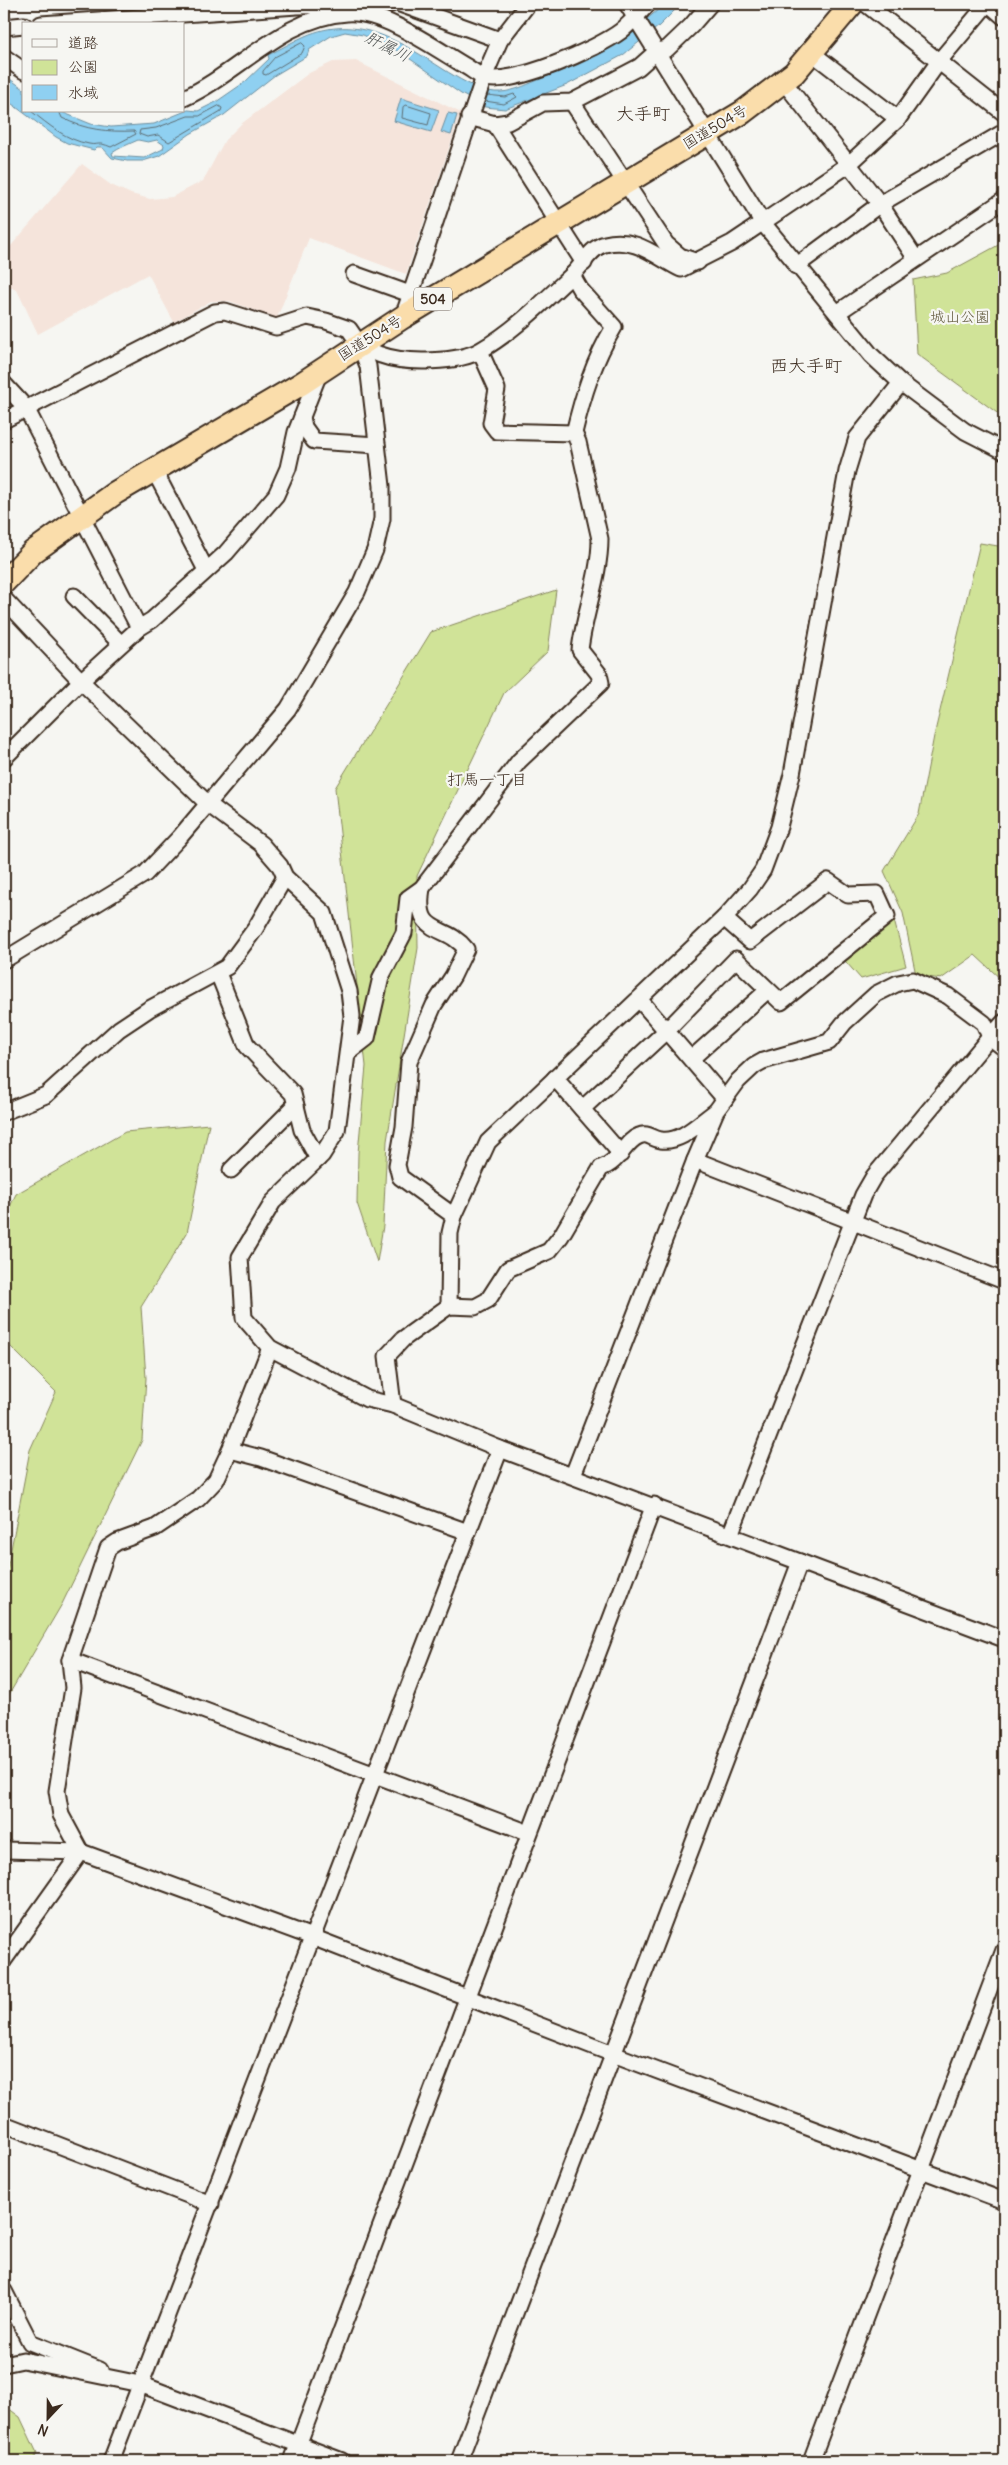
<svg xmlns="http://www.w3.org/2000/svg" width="1008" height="2465" viewBox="0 0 1008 2465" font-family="Delius,'Klee One',sans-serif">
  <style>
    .built { fill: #f5e4db }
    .green { fill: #d0e398; stroke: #86865b }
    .water { fill: #8fd0f1; stroke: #6d8e9d; fill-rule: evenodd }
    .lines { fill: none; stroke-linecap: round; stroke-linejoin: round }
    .shore { stroke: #5d6c72; stroke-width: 1 }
    .minor-casing { stroke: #3b2a1e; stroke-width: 19 }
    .highway-casing { stroke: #3b2a1e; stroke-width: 26 }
    .minor { stroke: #f6f6f2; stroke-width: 15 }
    .highway { stroke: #faddab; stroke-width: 22 }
    .labels { text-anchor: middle; stroke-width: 4.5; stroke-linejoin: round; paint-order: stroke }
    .shield { fill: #f6f6f2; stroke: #73675e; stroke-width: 1 }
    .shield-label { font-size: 14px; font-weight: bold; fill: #3b2a1e }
    .street-label { font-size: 15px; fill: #3b2a1e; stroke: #f6f6f2 }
    .park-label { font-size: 15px; fill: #60583c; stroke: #f6f6f2 }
    .water-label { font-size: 16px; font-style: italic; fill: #505453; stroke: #f6f6f2 }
    .neighbourhood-label { font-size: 16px; fill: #3b2a1e; stroke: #f6f6f2 }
    .quarter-label { font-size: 18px; fill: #3b2a1e; stroke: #f6f6f2 }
  </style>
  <rect width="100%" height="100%" fill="#f6f6f2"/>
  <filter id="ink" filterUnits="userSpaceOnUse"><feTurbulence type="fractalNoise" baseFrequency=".02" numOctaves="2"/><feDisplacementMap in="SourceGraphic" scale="10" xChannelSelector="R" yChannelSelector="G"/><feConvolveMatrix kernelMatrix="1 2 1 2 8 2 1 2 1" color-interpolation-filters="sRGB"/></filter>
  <g filter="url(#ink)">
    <!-- built -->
    <path class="built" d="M356,61l105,52 -55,161 -97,-36 -32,80 -48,-17h-18l-37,21 -26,-48 -110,60 -21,-44 -6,-3 -7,4v-37l78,-90 29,21 20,9 19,5 22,-2 31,-16 22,-41 16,-16 68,-51 24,-11z"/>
    <!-- green -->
    <g class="green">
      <path d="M1004,242v176l-87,-64 -4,-74 34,-7z"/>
      <path d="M980,543l24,4v435l-29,-27 -34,24 -25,-4 -13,-62 -19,-42 35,-57 15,-78z"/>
      <path d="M556,590l-8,61 -44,42 -87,183 1,72 -31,193 -4,85 -6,36 -20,-59 1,-50 8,-87 -31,-278 96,-156z"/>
      <path d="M890,905l16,61 -45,13 -23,-26z"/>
      <path d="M209,1124l-22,109 -46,74 5,71 -4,62 -80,164 -58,99v-117l26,-136 26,-58 -52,-52v-121l12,-25 109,-62z"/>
      <path d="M4,2405l16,12 17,36 -4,8h-29z"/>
    </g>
    <!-- water -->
    <g class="water">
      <path d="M665,4h16l-22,22 -36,29 -56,30 -62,24 -20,-2 -24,-13 -61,-42 -37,-17 -18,-3 -14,4 -22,14 -2,6 -32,19 -51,40 -34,19 -31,22 -16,5h-16l-15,-3 -10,-11h-5l-3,3 -27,-7 -11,-6 -52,-39v-23l20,14v22h35l32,13 20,3 43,-3 34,-14 10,1 18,-9 29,-20 24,-23 -1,-4c13,-6 25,-14 37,-19 52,-23 96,6 138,33 13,8 35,22 52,23 15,1 29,-6 43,-12 52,-20 85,-40 127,-76zM138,140l10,2 9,-2 7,5 -1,4 -19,9 -31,-2 -1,-3c7,-5 17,-9 26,-13z"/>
      <path d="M401,98l38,12 -8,22 -37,-11z"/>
      <path d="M448,113l9,2 -6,20 -10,-3z"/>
    </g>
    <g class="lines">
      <!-- shore -->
      <g class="shore">
        <path d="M302,43l3,3 -3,7 -36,22 -3,-1v-3l12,-14z"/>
        <path d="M485,101l19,3 13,-7 -3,-3 -9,3 -18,-2"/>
        <path d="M406,105l25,8 -3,12 -26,-7 1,-11z"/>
        <path d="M219,106l3,2 -1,3 -52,31 -11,-7 -11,2 -8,-3 1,-4 16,-2 32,-12h11z"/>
        <path d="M31,111c18,14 35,29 58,33 10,2 8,-3 22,3l25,-13 -2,-3c-27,1 -48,-1 -72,-13l-3,-7"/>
      </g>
      <defs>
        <g id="minor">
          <path d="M400,4l100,36"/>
          <path d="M627,4l136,219 108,132 30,28 64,48 39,20"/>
          <path d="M866,4l138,109"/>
          <path d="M989,4l15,13"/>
          <path d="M41,24l256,-18 94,-2"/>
          <path d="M4,27l20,-2"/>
          <path d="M812,53l86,66"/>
          <path d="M4,57l20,14"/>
          <path d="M784,82l96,122 36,55"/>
          <path d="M184,98c55,-25 99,-81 163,-85 36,-3 89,36 120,54 5,3 10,7 16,10 26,11 116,-29 138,-46 10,-8 18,-18 27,-27"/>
          <path d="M572,102l94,142 14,12 18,6"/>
          <path d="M469,117l26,7 13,-2 35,-19 29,-1 67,-35 18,-16 10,-2 24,-23 19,-22"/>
          <path d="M495,124l89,139"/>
          <path d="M796,266l84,-62 124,-72"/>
          <path d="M354,274l56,20"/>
          <path d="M572,275l8,14 34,38c-20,33 -31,68 -40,106"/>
          <path d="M837,313l167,-113"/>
          <path d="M403,317l81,-240 16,-37 28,-36"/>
          <path d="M360,345c7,3 14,8 21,10 24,9 78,8 100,-5 33,-19 63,-49 91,-75 10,-9 19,-28 33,-31 31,-8 51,13 76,25l51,-26 116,-78 50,-46 42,-59 47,-56"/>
          <path d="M4,384l22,24 113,220"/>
          <path d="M302,417l2,10 10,14 63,4"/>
          <path d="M4,420l211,-108 10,-1 51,16 31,-10 19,4 23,8 11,16 8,21 14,120v33l-7,31 -18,42 -69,117 -109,129 -34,36 -141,86"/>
          <path d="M154,470l52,100"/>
          <path d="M74,596l47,48"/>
          <path d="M4,599l77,82 127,123 53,40 19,22 5,11 39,36 25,78 3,25 -15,115 -15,24 -49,47 -33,55 4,61 26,30 97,51 26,6 107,44 504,190"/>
          <path d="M4,758l77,-77 58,-53 13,-8 74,-67 50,-58 12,-27 8,-36 24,-61"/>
          <path d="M422,888c-8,50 23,34 44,61l-13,27 -19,29 -25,57 -5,65 -7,38 3,12 54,39"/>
          <path d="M218,973l29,73 46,48 9,36 16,29"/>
          <path d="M639,999l86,100"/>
          <path d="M349,1052l18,-14 14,-61 23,-44 4,-35 14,-10 97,-127 82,-78 -2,-9 -19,-24c4,-37 20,-74 20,-111l-22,-97 -4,-9 -77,-2 -6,-8 6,-34 -17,-38"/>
          <path d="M691,1059l77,-69"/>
          <path d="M555,1078l66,76"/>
          <path d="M582,1109l84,-78 70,-72 45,43 106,-86 -10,-22 -29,1 -20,-14 -78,60 -26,-23"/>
          <path d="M4,1112l42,-17 73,-66 30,-20 78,-42 28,-38 30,-52"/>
          <path d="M695,1160l309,121"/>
          <path d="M231,1170l65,-65"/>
          <path d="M449,1306l1,-73 4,-17 34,-74 236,-224 26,-29 13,-19 16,-43 13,-53 55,-303 10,-33 44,-55"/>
          <path d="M393,1405l-6,-49 16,-17 46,-33 26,1 13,-7 20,-31 41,-18 12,-15 40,-68c19,-6 24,-27 38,-32 9,-4 13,3 22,4 20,3 38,-17 54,-28"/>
          <path d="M230,1450l31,8 207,74"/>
          <path d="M573,1475l122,-315 21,-49 22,-30 16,-15 9,-5 66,-19 15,-19 32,-29 22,-11 15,-3 35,16 36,27 6,14 14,-15"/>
          <path d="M730,1535l133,-340 11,-19 116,-139 14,11"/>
          <path d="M70,1660l459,173"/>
          <path d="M4,1850l77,2 231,85 301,117 391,147"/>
          <path d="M81,1852l-20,-37 -4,-24 16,-103 -3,-28 38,-112 9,-6 38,-14 43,-29 18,-19 14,-30 40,-102"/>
          <path d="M4,1960l77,-108"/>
          <path d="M4,2124l207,80"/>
          <path d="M4,2291l26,51 70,28"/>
          <path d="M4,2364l19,-4 117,24 202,77"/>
          <path d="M111,2461l389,-1012"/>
          <path d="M292,2461l362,-956"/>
          <path d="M459,2461l341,-899"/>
          <path d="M811,2461l193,-511"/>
        </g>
        <path id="highway" d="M4,582l29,-30 82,-59 186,-109 102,-67 340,-205 51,-39 58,-69"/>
      </defs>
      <!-- minor casing -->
      <use href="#minor" class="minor-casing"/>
      <!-- highway casing -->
      <use href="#highway" class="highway-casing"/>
      <!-- minor -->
      <use href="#minor" class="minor"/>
      <!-- highway -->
      <use href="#highway" class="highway"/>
    </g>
  </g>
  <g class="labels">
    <!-- shield labels -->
    <rect class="shield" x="414" y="287.5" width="38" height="23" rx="4"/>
    <g class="shield-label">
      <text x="433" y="304">504</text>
    </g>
    <!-- street labels -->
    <g class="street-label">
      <text transform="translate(715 127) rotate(-31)" y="5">国道504号</text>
      <text transform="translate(370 338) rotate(-32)" y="5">国道504号</text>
    </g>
    <!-- park labels -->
    <g class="park-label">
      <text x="960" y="322">城山公園</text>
    </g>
    <!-- water labels -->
    <g class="water-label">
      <text transform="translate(388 46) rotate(27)" y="6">肝属川</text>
    </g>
    <!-- neighbourhood labels -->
    <g class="neighbourhood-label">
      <text x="487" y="785">打馬一丁目</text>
    </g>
    <!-- quarter labels -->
    <g class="quarter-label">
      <text x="643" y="120">大手町</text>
      <text x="806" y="372">西大手町</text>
    </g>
  </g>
  <!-- margin -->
  <rect width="1008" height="2465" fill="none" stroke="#f6f6f2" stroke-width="20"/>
  <rect x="10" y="10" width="988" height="2445" fill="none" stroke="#3b2a1e" stroke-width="2" filter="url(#ink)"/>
  <!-- legend -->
  <rect x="22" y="22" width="162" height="90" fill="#f6f6f2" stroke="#aba49d"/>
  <rect x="32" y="39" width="25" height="8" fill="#f6f6f2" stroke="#aba49d"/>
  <text x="68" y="48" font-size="15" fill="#3b2a1e">道路</text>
  <rect x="32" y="60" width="25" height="15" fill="#d0e398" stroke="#aba49d"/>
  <text x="68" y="72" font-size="15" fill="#3b2a1e">公園</text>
  <rect x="32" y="85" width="25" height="15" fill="#8fd0f1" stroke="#aba49d"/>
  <text x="68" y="98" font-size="15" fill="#3b2a1e">水域</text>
  <!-- north arrow -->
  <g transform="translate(48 2418) rotate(202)" stroke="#f6f6f2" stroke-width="4" paint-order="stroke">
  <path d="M0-4L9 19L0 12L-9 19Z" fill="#3b2a1e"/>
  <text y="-8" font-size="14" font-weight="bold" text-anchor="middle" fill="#3b2a1e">N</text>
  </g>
</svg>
